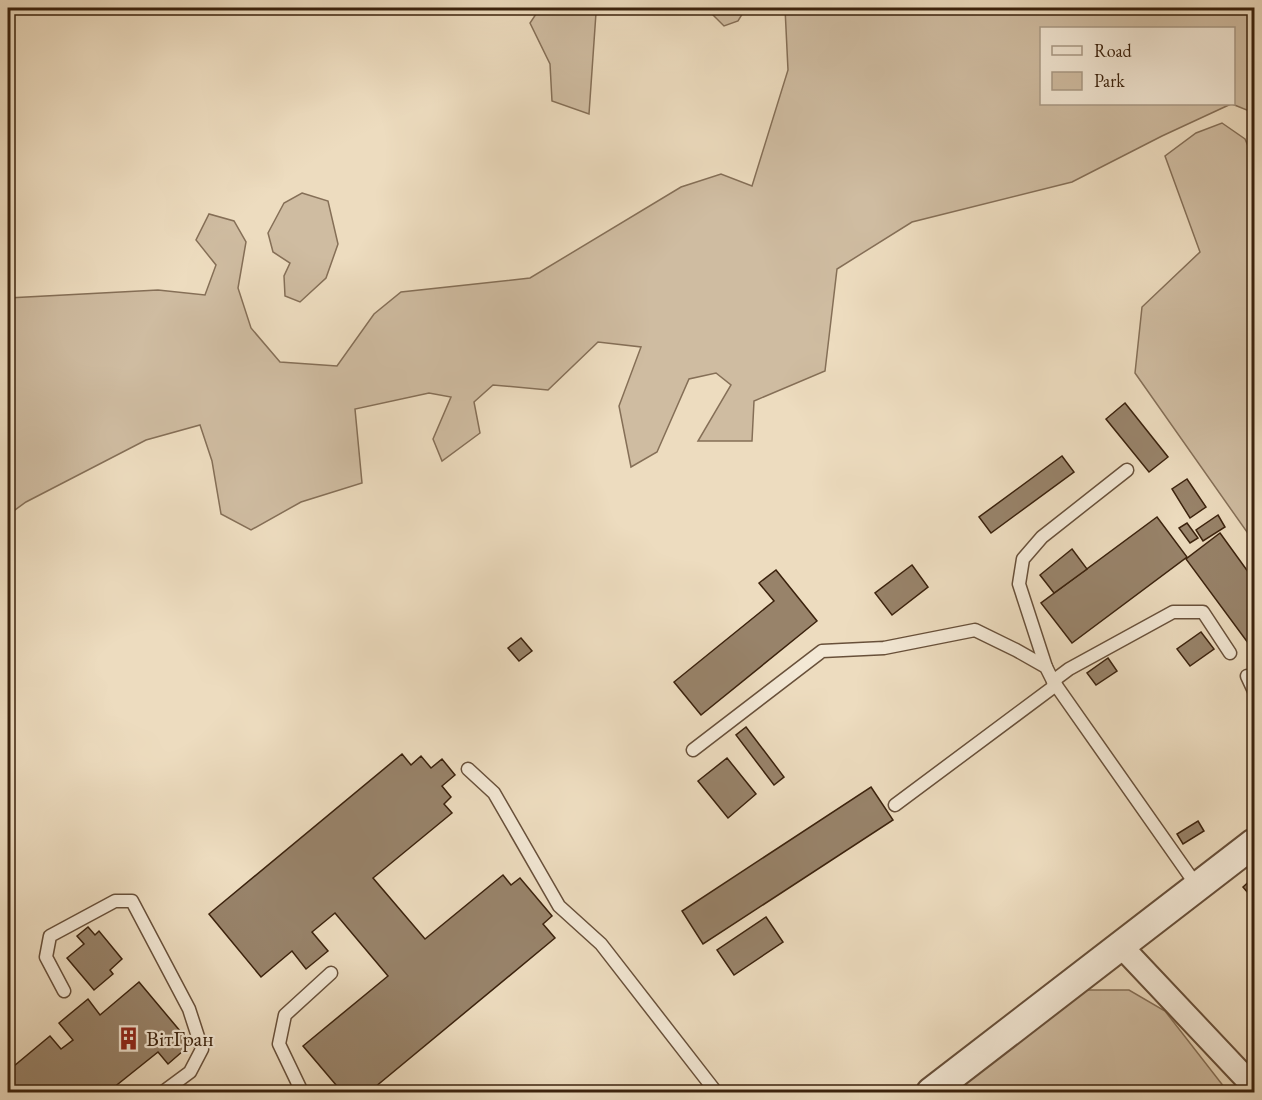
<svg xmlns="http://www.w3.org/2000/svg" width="1262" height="1100" viewBox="0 0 1262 1100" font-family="'EB Garamond',serif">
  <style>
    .green { fill: #cfbca1; stroke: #856f57; stroke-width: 1.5 }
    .building { fill: #98836a; stroke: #3b220d; stroke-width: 1.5 }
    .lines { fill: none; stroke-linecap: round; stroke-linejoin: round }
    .service-casing { stroke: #68503a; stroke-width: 15 }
    .minor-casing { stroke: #68503a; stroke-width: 26 }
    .tertiary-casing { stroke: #68503a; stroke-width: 32 }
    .service { stroke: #f3e8d5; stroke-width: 12 }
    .minor { stroke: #f3e8d5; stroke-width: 22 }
    .tertiary { stroke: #f3e8d5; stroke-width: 28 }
    .labels { text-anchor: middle; stroke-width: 4.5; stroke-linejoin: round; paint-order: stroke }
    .poi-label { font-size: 22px; fill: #3b220d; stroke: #f3e8d5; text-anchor: start }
  </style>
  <rect width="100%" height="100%" fill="#eddcbf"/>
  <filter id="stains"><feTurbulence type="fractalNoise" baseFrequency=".00333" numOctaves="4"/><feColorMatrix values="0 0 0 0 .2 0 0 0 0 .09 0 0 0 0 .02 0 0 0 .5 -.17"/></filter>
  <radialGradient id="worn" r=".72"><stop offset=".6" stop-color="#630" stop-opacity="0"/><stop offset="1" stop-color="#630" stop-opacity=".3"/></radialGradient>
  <!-- green -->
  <g class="green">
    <path d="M540,8h58l-2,5 -7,101 -37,-13 -2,-37 -20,-41z"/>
    <path d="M706,8h40l-8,13 -14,5z"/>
    <path d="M785,8h469v105l-22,-9h2v-76h-192v76h189l-69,32 -90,46 -160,40 -75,47 -12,102 -71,30 -2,40h-54l33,-56 -15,-12 -27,6 -32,73 -26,15 -12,-61 22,-59 -43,-5 -50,48 -55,-5 -19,17 6,31 -38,28 -9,-22 18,-42 -22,-4 -74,16 7,74 -61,19 -50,28 -30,-16 -9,-53 -12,-36 -54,15 -120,62 -18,13v-217l150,-8 47,5 11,-30 -20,-25 13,-26 25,7 12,21 -8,46 13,40 29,34 57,4 37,-52 27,-22 129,-14 151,-91 40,-13 31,12 36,-116z"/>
    <path d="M1222,123l23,16 9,21v382l-119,-169 7,-66 58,-55 -35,-96 31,-23z"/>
    <path d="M302,193l26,8 10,43 -12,34 -26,24 -15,-6 -1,-20 6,-13 -17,-11 -5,-19 16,-30z"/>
    <path d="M1087,990h42l36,21 63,81h-277z"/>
  </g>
  <!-- building -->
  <g class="building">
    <path d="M1125,403l43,54 -19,15 -43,-53z"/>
    <path d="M1062,456l12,16 -83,61 -12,-16z"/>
    <path d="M1187,479l19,28 -16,11 -18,-29z"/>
    <path d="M1218,515l7,12 -22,14 -7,-11z"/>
    <path d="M1157,517l30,40 -115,86 -31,-40z"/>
    <path d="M1187,523l11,15 -8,5 -11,-15z"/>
    <path d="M1220,533l34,47v71l-68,-92z"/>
    <path d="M1072,549l15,20 -33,24 -14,-18z"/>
    <path d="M912,565l16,22 -36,28 -17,-22z"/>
    <path d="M776,570l41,51 -116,94 -27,-33 100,-81 -15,-18z"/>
    <path d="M1201,632l13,17 -24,17 -13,-17z"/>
    <path d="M521,638l11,13 -13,10 -11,-13z"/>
    <path d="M1108,658l9,13 -21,14 -9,-12z"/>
    <path d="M746,727l38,50 -10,8 -38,-50z"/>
    <path d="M402,754l9,11 10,-9 10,12 11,-9 13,16 -13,11 9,11 -7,7 8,9 -79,65 52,61 78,-64 8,10 9,-7 32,38 -9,8 12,14 -186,154h-27l-39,-46 85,-70 -53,-63 -23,19 16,19 -22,18 -14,-18 -31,26 -52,-63z"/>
    <path d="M727,758l29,36 -28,24 -30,-37z"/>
    <path d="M871,787l22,33 -190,124 -21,-33z"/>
    <path d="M1198,821l6,10 -21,13 -6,-10z"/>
    <path d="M1254,877v23l-11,-13z"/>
    <path d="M766,917l17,25 -49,33 -17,-25z"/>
    <path d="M88,927l7,8 4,-4 23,28 -12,11 3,4 -19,16 -27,-32 17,-14 -7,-8z"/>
    <path d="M139,982l52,62 -23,20 -10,-12 -50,40h-100v-14l2,-1 -2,-6 42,-35 11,13 12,-9 -14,-17 29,-24 12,16z"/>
  </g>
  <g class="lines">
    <defs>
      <g id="service">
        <path d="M1046,667l-27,-83 4,-25 19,-22 85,-67"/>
        <path d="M1247,676l7,15"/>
        <path d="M1053,681l16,-12 104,-57h30l27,41"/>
        <path d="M693,750l129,-99 62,-3 91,-18 41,20 30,17 7,14 144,205"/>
        <path d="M468,769l26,24 65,113 42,38 115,148"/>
        <path d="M895,805l161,-120"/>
        <path d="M64,991l-18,-34 4,-21 65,-35h17l57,108 13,40 -12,23 -27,20"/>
        <path d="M302,1092l-23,-48 6,-29 46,-42"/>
      </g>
      <path id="minor" d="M1121,946l133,141"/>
      <path id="tertiary" d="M931,1092l323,-249"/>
    </defs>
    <!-- service casing -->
    <use href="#service" class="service-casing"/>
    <!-- minor casing -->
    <use href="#minor" class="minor-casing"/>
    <!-- tertiary casing -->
    <use href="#tertiary" class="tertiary-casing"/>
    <!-- service -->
    <use href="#service" class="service"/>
    <!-- minor -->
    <use href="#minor" class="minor"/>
    <!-- tertiary -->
    <use href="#tertiary" class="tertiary"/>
  </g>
  <!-- icons -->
  <defs>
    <symbol id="building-bare" viewBox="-9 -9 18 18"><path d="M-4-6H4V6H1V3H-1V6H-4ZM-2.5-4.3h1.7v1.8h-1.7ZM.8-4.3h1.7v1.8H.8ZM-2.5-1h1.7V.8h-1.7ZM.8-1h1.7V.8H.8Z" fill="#8f2418" stroke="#f3e8d5" stroke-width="2.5" paint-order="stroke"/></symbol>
  </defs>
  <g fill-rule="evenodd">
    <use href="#building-bare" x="112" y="1022" width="33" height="33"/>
  </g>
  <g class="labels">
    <!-- poi labels -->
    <g class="poi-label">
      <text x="146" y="1046">ВітГран</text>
    </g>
  </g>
  <!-- margin -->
  <rect width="1262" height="1100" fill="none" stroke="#eddcbf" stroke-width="30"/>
  <rect x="9" y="9" width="1244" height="1082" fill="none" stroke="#3b220d" stroke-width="3"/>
  <rect x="15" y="15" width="1232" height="1070" fill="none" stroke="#3b220d" stroke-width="1.5"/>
  <!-- legend -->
  <rect x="1040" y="27" width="195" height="78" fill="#f3e8d5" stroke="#a99985" stroke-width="1.5"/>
  <rect x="1052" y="46" width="30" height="9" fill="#f3e8d5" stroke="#a99985" stroke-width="1.5"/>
  <text x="1094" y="57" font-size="18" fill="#3b220d">Road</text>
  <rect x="1052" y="72" width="30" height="18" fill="#cfbca1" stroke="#a99985" stroke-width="1.5"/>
  <text x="1094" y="87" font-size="18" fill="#3b220d">Park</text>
  <rect width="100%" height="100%" filter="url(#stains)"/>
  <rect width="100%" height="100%" fill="url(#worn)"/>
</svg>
